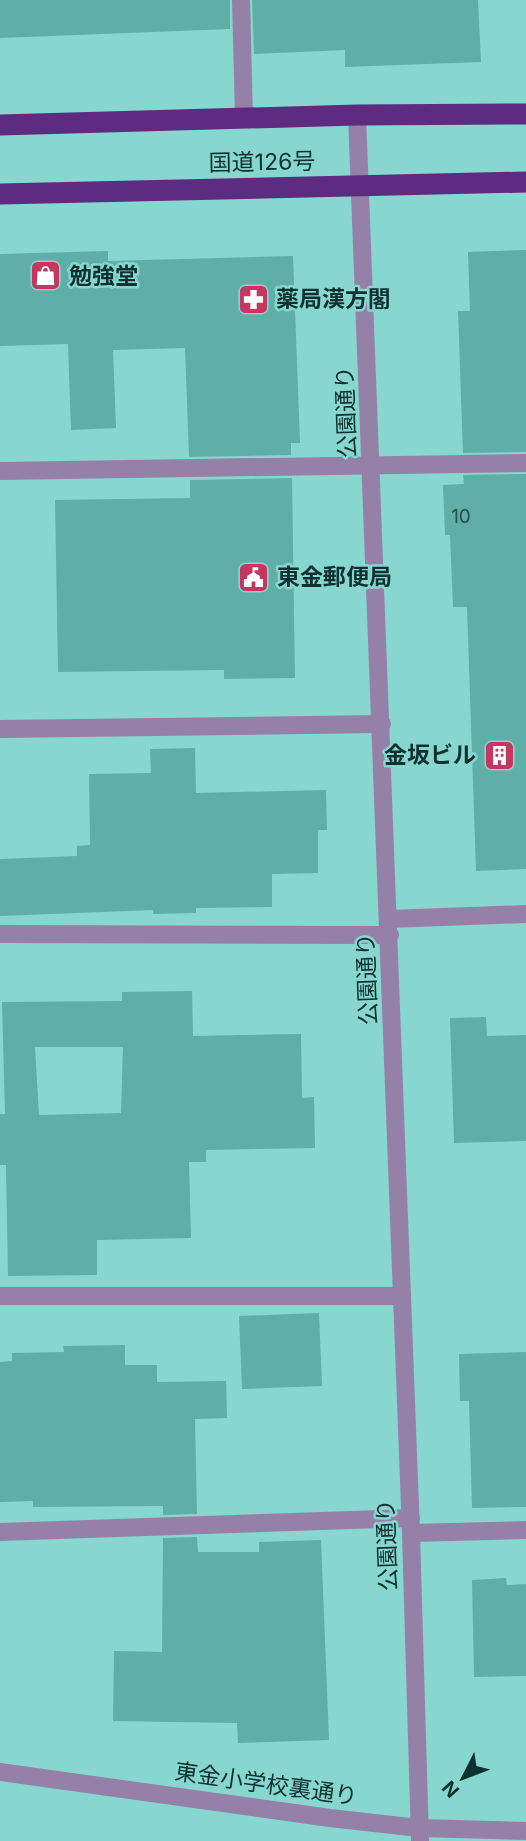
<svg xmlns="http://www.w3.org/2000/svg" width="526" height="1841" viewBox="0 0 526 1841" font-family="Inter,'Noto Sans JP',sans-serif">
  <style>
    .building { fill: #5faea8; fill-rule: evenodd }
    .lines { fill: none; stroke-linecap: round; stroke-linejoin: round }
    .minor { stroke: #9580a8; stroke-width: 18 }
    .highway { stroke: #5d2b7f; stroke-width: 21 }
    .labels { text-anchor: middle; stroke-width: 5; stroke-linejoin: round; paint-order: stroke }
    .number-label { font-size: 19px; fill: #23504d }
    .street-label { font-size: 23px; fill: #0f312f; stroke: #87d6d0 }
    .poi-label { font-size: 23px; font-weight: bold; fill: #0f312f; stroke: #87d6d0; text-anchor: start }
  </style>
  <rect width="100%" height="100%" fill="#87d6d0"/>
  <!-- building -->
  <g class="building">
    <path d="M0,0h230v29l-230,9z"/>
    <path d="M252,0h226l3,62 -136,5v-17l-91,4z"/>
    <path d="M526,250v202l-63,1 -5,-142h12l-2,-59z"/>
    <path d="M108,251v10l185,-5 7,187h-9v12l-102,2 -4,-109 -72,2 3,78 -45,2 -3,-86 -68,2v-92z"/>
    <path d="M526,474v395l-50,2 -9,-264h-14l-3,-72h-5l-2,-50 21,-1 -1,-9z"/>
    <path d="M292,478l3,200 -71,1v-9l-166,2 -3,-172 135,-2v-18z"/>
    <path d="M195,748l1,45 130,-3 1,40h-9v43l-46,1v33l-76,1v5l-43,1v-4l-153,6v-57l77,-3v-10l13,-1 -1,-71 62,-1 -1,-24z"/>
    <path d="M192,991l1,45 108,-2 1,64 12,-1 1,51 -109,2v12h-17l2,76 -94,2v35l-89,1 -2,-111h-6v-51h5l-3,-112 120,-1v-9zM35,1047h88l-2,66 -82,2z"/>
    <path d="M486,1017l1,19 39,-1v106l-72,2 -4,-125z"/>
    <path d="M319,1313l3,73 -80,3 -3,-73z"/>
    <path d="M125,1345v20h32v17l69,-1 1,37 -32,1 2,95 -34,1v-9l-130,1v-6l-33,1v-140l12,-1v-8l52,-1 -1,-6z"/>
    <path d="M526,1352v155l-54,1 -3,-107h-9l-1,-47z"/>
    <path d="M197,1537l1,15h61v-10l62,-2 8,200 -91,3 -1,-20 -124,-2 1,-70 48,1 1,-114z"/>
    <path d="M506,1578l1,7 19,-1v92l-52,1 -2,-97z"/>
  </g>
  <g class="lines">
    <!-- minor -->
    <g class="minor">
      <path d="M241,0l3,118"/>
      <path d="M357,115l54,1418 9,308"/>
      <path d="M0,471l526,-8"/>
      <path d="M0,729l382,-5"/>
      <path d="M389,919l137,-5"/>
      <path d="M0,934l390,1"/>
      <path d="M0,1296h402"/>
      <path d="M0,1532l411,-14"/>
      <path d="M411,1533l115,-3"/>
      <path d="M0,1772l330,46 89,10 107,3"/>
    </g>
    <!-- highway -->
    <g class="highway">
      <path d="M0,125l357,-10 169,-1"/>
      <path d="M0,194l526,-12"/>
    </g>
  </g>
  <!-- icons -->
  <defs>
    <symbol id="shop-square" viewBox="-11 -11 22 22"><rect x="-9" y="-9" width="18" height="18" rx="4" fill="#c5375e" stroke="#87d6d0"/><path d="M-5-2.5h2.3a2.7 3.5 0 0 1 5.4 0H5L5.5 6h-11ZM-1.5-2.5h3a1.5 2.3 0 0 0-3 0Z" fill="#fff"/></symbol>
    <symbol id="pharmacy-square" viewBox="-11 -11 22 22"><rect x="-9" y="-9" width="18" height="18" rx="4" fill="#c5375e" stroke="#87d6d0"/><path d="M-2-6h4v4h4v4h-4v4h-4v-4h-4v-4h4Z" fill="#fff"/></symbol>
    <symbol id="civic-square" viewBox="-11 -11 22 22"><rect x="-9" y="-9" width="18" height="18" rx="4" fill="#c5375e" stroke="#87d6d0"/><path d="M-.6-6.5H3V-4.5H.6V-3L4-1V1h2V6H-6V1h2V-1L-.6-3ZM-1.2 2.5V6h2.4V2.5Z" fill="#fff"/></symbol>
    <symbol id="building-square" viewBox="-11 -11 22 22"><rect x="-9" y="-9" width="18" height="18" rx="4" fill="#c5375e" stroke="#87d6d0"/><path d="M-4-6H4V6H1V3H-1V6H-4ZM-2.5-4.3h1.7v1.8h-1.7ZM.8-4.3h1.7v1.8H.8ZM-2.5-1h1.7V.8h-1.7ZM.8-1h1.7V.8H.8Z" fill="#fff"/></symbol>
  </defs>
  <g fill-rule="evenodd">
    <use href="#shop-square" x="28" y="258" width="35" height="35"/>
    <use href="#pharmacy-square" x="236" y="282" width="35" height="35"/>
    <use href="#civic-square" x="236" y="560" width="35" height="35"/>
    <use href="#building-square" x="482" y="738" width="35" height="35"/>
  </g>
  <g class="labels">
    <!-- number labels -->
    <g class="number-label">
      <text x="461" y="523">10</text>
    </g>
    <!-- street labels -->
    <g class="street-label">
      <text transform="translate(262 162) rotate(-1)" y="8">国道126号</text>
      <text transform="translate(346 412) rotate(-92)" y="8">公園通り</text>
      <text transform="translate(367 979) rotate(-92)" y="8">公園通り</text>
      <text transform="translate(387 1545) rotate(-92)" y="8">公園通り</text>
      <text transform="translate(266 1784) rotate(8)" y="8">東金小学校裏通り</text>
    </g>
    <!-- poi labels -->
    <g class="poi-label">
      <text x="69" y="284">勉強堂</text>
      <text x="276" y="307">薬局漢方閣</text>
      <text x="277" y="585">東金郵便局</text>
      <text x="476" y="763" text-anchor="end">金坂ビル</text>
    </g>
  </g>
  <!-- north arrow -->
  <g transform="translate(463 1778) rotate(228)" stroke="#87d6d0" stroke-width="5" paint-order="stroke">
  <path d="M0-5L12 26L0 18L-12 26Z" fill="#0f312f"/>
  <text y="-10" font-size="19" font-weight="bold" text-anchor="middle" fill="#0f312f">N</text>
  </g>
</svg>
